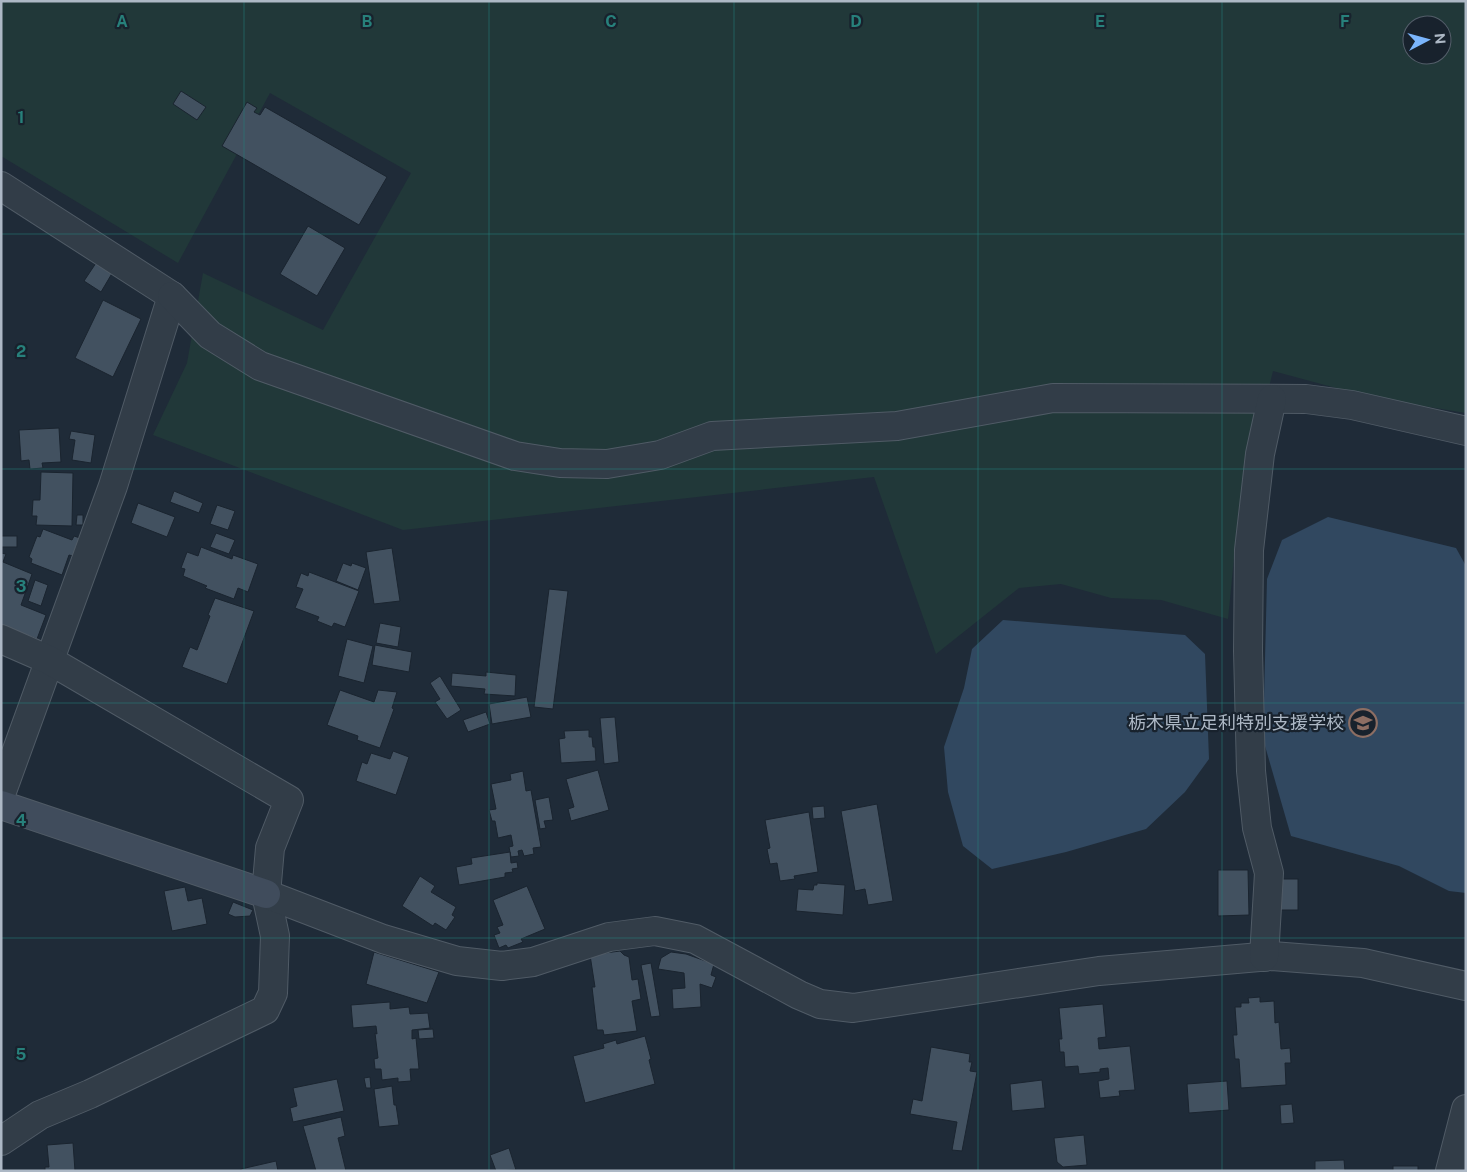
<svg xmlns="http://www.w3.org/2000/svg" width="1467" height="1172" viewBox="0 0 1467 1172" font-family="'Public Sans','Noto Sans JP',sans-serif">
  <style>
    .green { fill: #213839; fill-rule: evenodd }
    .water { fill: #314860 }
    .building { fill: #425160; stroke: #1a242f }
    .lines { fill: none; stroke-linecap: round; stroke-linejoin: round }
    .street-casing { stroke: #505b66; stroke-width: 30 }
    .secondary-casing { stroke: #505b66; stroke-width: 30 }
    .street { stroke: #323d48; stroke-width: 28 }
    .secondary { stroke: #404c5c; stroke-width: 28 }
    .grid { fill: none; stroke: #27807b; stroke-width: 1; stroke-opacity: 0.55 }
    .labels { text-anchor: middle; stroke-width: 4.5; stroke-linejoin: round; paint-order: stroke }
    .poi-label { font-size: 18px; fill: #adb8c5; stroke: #18222d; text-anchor: end }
    .grid-label { font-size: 16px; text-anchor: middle; font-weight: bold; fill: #27807b; stroke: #18222d; stroke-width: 4.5; stroke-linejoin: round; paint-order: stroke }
  </style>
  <rect width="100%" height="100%" fill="#1f2b38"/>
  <!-- green -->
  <path class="green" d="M1,1h1465v412l-93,-15 -100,-27 -34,137 -11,111 -67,-19 -50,-2 -50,-14 -42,4 -83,66 -62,-177 -471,53 -250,-95 34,-72 16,-90 120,57 88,-157 -141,-80 -92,170 -177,-107zM1412,25h30v30h-30z"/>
  <!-- water -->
  <g class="water">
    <path d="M1328,517l128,31 10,18v327l-17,-2 -50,-25 -108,-30 -28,-97 4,-160 15,-39z"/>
    <path d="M1003,620l182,15 20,19 4,105 -24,33 -39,37 -80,23 -74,17 -29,-23 -15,-54 -4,-45 20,-59 8,-39z"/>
  </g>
  <!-- building -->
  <g class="building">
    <path d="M181,91l25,16 -9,13 -24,-16z"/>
    <path d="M247,102l10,6 -3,4 6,3 5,-8 122,70 -28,48 -137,-79z"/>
    <path d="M308,226l37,22 -28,48 -37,-22z"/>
    <path d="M98,260l16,10 -13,22 -17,-11z"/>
    <path d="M103,300l38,19 -28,58 -38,-19z"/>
    <path d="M59,428l2,34 -19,1 1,5 -13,1 -1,-9 -8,1 -2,-31z"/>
    <path d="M71,431l24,4 -4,28 -19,-3 3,-20 -6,-1z"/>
    <path d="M41,472l32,1 -1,53 -36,-1 1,-9h-5l1,-16h7z"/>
    <path d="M174,491l29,12 -4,10 -29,-11z"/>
    <path d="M138,503l37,14 -8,20 -36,-14z"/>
    <path d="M217,505l18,6 -7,19 -18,-6z"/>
    <path d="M77,515h6v10h-7z"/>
    <path d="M43,529l29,11 2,-4 6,2 -7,18 -4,-1 -7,20 -31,-12 1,-4 -3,-2 8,-21 3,1z"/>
    <path d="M216,533l19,7 -6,14 -19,-7z"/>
    <rect x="1" y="536" width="16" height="11"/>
    <path d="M201,547l31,12 1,-4 25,9 -10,28 -10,-4 -4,11 -29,-11 2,-2 -24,-10 2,-7 -4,-1 6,-16 11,4z"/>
    <path d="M392,548l8,53 -26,3 -8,-52z"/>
    <path d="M1,553l5,1 -3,8 29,12 -11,31 25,10 -9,24 -36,-14z"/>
    <path d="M343,563l8,3 1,-3 14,5 -8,22 -22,-9z"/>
    <path d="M309,572l50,19 -14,36 -11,-4 -2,4 -15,-6 2,-4 -24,-9 8,-19 -7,-2 5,-14 7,3z"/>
    <path d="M35,580l13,5 -7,21 -13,-5z"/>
    <path d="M549,589l19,2 -15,118 -19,-2z"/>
    <path d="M215,598l39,13 -27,73 -45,-17 8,-20 7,3 13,-34 -2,-1z"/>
    <path d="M380,623l21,4 -3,20 -22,-4z"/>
    <path d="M347,639l26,7 -9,37 -26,-7z"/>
    <path d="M375,645l37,7 -3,20 -37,-7z"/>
    <path d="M486,672l30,3 -1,21 -31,-2 1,-5 -34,-3 1,-13 34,3z"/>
    <path d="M440,676l21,34 -14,9 -12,-17 5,-3 -10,-16z"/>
    <path d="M340,690l34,12 4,-12 19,2 -5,16 2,1 -14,39 -23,-8 1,-4 -31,-11z"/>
    <path d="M527,697l4,20 -39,7 -3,-20z"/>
    <path d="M486,712l4,12 -22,8 -5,-12z"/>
    <path d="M615,717l4,45 -15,2 -4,-46z"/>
    <path d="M589,730v7h3l1,10h2l1,14 -35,2 -2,-24 6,-1 -1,-7z"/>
    <path d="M393,751l16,6 -13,38 -40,-14 6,-19 5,2 4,-11 19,6z"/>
    <path d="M598,770l11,40 -38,11 -3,-12 6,-2 -8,-28z"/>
    <path d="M523,771l3,20 5,-1 10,57 -8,1 1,6 -10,2 -2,-6 -4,1 1,5 -8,1 -2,-10 4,-1 -2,-11 -13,3 -3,-17h-3l-3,-11 7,-1 -5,-25 20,-4 -1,-6z"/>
    <path d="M549,797l4,23 -9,1 2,7 -6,1 -5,-29z"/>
    <path d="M877,804l16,97 -25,4 -3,-16 -10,2 -14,-80z"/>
    <path d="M824,806l1,12 -12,1 -1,-12z"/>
    <path d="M809,812l9,60 -24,4 1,3 -15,2 -3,-18 -7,1 -3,-15 3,-1 -5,-28z"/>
    <path d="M510,852l1,11 6,-1 1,6 -6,1 1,3 -8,1v4l-46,8 -3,-18 16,-3 -1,-6z"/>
    <path d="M1218,870h30l1,45 -31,1z"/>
    <path d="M420,876l15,10 -4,6 25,15 -4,8 3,2 -9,13 -11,-7 -2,3 -31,-20z"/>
    <rect x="1278" y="879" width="20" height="31"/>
    <path d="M817,883l28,2 -2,30 -47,-4 2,-22 15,1 1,-5h3z"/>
    <path d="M527,886l18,43 -24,10 2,3 -15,6 -2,-3 -7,3 -5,-13 6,-2 -3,-6 6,-2 -10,-25z"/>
    <path d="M185,887l3,14 14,-3 5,26 -35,7 -8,-40z"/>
    <path d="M233,902l20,8 -3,6 -15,1 -7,-3z"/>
    <path d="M620,951l4,4 5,2 3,23 6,-1 3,20 -9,2 5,30 -33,4 -1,-5h-6l-5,-43h3l-5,-32z"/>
    <path d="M374,952l65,20 -12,31 -61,-19z"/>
    <path d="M671,952l15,2 28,10 -3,11 5,2 -4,11 -12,-4 1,23 -28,2 -1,-20 13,-1 -1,-15 -26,-4 3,-11z"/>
    <path d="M651,963l9,53 -9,1 -10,-52z"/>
    <path d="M1260,997v5l14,-1 1,22 4,-1 2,27 9,-1 1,15h-6l1,22 -45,3 -2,-29h-4l-2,-24h4l-2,-28h6v-4h8l-1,-5z"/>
    <path d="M390,1002v7l19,-2 1,7 18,-1 2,15 -18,2v9l4,-1 3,31h-9l1,12 -13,1v-4l-16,2 -1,-11h-6l-1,-10 4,-1 -3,-25 2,1 -1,-8 -23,2 -2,-23z"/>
    <path d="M1103,1004l3,33 -8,1 1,11 31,-3 5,44 -16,1 1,5 -20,2 -2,-17 11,-2 -1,-11 -8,1v3l-21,2 -1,-8 -13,1 -1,-15h-4l-1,-13h3l-3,-31z"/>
    <path d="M433,1029l1,9 -15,1 -1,-9z"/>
    <path d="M645,1036l6,23 -2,1 6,24 -70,19 -12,-47 31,-8 -1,-4 13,-4 1,4z"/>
    <path d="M931,1047l39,7 -1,8h3l-2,9 7,1 -15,79 -10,-1 5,-28 -47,-8 3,-15 9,2z"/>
    <path d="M370,1077l1,11h-5l-2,-10z"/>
    <path d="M337,1079l7,32 -51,11 -3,-14 7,-2 -4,-18z"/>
    <path d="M1042,1080l3,28 -33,3 -2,-27z"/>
    <path d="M1227,1081l2,29 -40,3 -2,-29z"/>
    <path d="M392,1086l2,19h2l3,20 -20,2 -5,-38z"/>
    <path d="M1292,1104l2,19 -13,1 -1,-19z"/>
    <path d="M341,1117l4,19 -7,2 8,33h-30l-13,-45z"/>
    <path d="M1084,1135l3,30 -24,2 -6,-5 -3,-24z"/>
    <path d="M73,1143l2,28h-30v-4h4l-2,-22z"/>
    <path d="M509,1148l7,22 -20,1 -6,-16z"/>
    <path d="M1344,1160l1,11h-30v-10z"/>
    <path d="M276,1161l2,10h-37v-2z"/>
    <rect x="1393" y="1166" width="25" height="5"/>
  </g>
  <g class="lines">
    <defs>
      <g id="street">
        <path d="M1,186l171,110 -59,190 -112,308"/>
        <path d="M172,296l38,39 50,31 255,90 45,7 47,1 53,-9 52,-19 185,-10 156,-28 253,1 46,6 114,26"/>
        <path d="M1,639l48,21 240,140 -19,48 -4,46 9,42 -2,57 -8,17 -175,84 -50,21 -39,26"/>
        <path d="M266,894l117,45 74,22 45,5 31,-4 76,-25 46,-6 40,8 104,56 21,9 33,4 246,-37 173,-15 91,7 103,23"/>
        <path d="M1264,957l5,-84 -12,-45 -6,-57 -3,-120 1,-101 11,-96 12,-55"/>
        <path d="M1450,1171l16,-62"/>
      </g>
      <path id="secondary" d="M1,805l265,89"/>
    </defs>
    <!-- street casing -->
    <use href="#street" class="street-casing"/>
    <!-- secondary casing -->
    <use href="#secondary" class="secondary-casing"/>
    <!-- street -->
    <use href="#street" class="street"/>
    <!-- secondary -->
    <use href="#secondary" class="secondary"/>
  </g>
  <!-- grid -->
  <path class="grid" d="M244,1v1170M489,1v1170M734,1v1170M978,1v1170M1222,1v1170M1,234h1465M1,469h1465M1,703h1465M1,938h1465"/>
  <!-- icons -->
  <defs>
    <symbol id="school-ring" viewBox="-11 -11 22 22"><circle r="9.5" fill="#18222d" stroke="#8d6e63" stroke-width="1.5"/><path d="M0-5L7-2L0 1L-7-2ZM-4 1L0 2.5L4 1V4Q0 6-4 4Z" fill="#8d6e63"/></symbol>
  </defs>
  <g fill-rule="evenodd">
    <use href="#school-ring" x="1347" y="707" width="32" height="32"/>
  </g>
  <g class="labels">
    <!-- poi labels -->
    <g class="poi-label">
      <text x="1344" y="729">栃木県立足利特別支援学校</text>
    </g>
  </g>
  <g class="grid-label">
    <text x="122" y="27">A</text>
    <text x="367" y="27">B</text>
    <text x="611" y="27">C</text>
    <text x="856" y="27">D</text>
    <text x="1100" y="27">E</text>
    <text x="1345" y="27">F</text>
    <text x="21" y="123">1</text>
    <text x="21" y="357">2</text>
    <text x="21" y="592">3</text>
    <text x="21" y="826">4</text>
    <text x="21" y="1060">5</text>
  </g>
  <!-- border -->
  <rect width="1467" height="1172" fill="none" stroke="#adb8c5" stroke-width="5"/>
  <!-- north arrow -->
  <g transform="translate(1427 40) rotate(84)"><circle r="24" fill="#18222d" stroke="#545e6a"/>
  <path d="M0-4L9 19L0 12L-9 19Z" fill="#7ab5fc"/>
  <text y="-8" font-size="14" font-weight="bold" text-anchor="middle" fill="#adb8c5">N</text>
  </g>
</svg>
